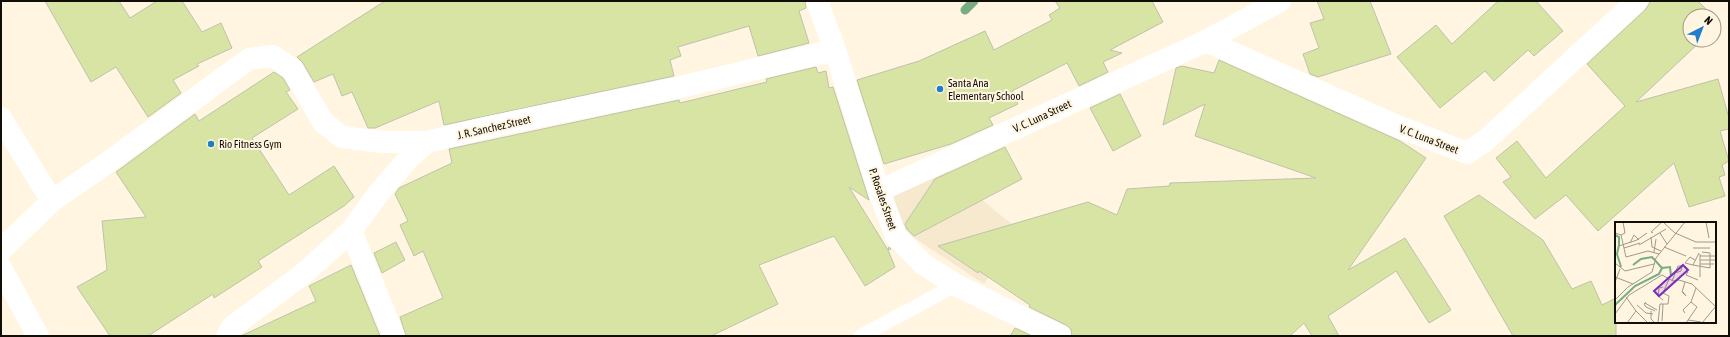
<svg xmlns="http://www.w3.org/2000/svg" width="1730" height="337" viewBox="0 0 1730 337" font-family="'Asap Condensed',sans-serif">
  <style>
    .built { fill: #f7e9ce }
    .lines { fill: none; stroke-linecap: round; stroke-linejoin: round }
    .stream { stroke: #76ae82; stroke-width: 9 }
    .building { fill: #d7e4a3; stroke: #bec2ae }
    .service { stroke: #fff; stroke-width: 14 }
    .minor { stroke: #fff; stroke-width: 22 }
    .tertiary { stroke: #fff; stroke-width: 22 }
    .poi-dot { fill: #207dca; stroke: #fff5e0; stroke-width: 1.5 }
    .labels { text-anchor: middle; stroke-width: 4; stroke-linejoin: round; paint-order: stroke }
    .poi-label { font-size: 11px; fill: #110e07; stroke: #fff5e0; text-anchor: start }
    .street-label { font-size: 11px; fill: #110e07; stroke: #fff5e0 }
    .inset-river { fill: none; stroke: #76ae82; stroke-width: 2 }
    .inset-road { fill: none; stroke: #a09989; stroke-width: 1 }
    .view { fill: #7b2cbf; fill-opacity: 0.15; stroke: #7b2cbf; stroke-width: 2 }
    .inset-edge { fill: none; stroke: #110e07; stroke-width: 2 }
  </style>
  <rect width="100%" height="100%" fill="#fff5e0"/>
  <!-- built -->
  <path class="built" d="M942,167l77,63 -35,54 -82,-54 -15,-36z"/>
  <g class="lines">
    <!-- stream -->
    <path class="stream" d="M965,10l9,-9"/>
  </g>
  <!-- building -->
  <g class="building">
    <path d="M45,1h74l11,17 27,-17h25l20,31 19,-9 11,25 -35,16 2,2 -26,14 8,13 -33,24 -32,-50 -25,15z"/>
    <path d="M385,1h420l1,7 -7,3 10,32 -51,13 -9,-30 -71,21 3,9 -11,4 4,16 -230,49 -5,-24 -64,27h-7l-16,-36 -10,4 -9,-22 -19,8 -11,-19 -6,-6z"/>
    <path d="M1055,1h97l11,21 -53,28 12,3 -19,9 5,10 -29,14 -12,-23 -55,28 6,13 -29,14 4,7 -42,19 -67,20 -27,-84 62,-19 66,-30 9,19 58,-30 -3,-5 11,-7z"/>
    <path d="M1317,1h53l21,53 -73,23 -8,-3 -7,-20 16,-6 -9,-25 14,-4z"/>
    <path d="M1498,1h38l27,30 -29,25 -6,-6 -34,31 -9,-10 -45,37 -43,-51 39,-32 16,19z"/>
    <path d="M1651,1h47l15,15h-23v24h12l-66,62 82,-23 11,39v11l-9,2 9,30 -7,4 3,10 -6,2 6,19 -36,11 -15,-44 -76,68 -32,-36 -31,24 -32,-37 8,-5 -15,-19 21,-17 29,37 79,-72 -38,-42 58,-54z"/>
    <path d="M1219,60l181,81 26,17 -78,112 57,-32 46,72 -22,13 -33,-52 -68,45 11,20h-27l-8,-13 -14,13h-218l-1,-7 -5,-4 -37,-18 1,-2 -51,-34 -1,2 -40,-27 150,-44 29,13 10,-26 42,-3 1,-3 146,-5 -121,-42 10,-32 -42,21 13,-57 6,-2 32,7z"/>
    <path d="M816,67l2,6 8,-2 3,17 4,-1 36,113 -20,-13 39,63 1,-3 2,2 -3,1 7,17 -30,19 -31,-50 -75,29 19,39 -67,32h-305l-6,-19 43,-19 -20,-47 -9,5 -14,-31 8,-4 -13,-27 4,-6 53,-25 -3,-14 230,-49 1,3 87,-21 -1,-3z"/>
    <path d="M274,72l9,6 7,12 -4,2 12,17 -46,29 37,57 45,-29 20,31 -10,9 -86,55 4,6 -48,31 -1,-4 -65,42h-38l-33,-49 30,-17 -5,-49 44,-4 -30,-45 79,-58 4,7z"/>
    <path d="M1120,94l21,42 -28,15 -23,-43z"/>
    <path d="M1005,147l17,32 -108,57 -7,-7 -2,-5 30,-45z"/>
    <path d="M1479,195l64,45 29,49 19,-8 11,24 14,-7v38h-103l-69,-120z"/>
    <path d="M396,242l9,18 -23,13 -8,-20z"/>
    <path d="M351,265l29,71h-139l75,-35 -7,-15z"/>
    <path d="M1015,328l17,8h-22z"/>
  </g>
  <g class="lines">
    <!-- service -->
    <path class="service" d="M861,336l95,-51"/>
    <!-- minor -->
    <g class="minor">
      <path d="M1206,41l191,85 70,27 18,-12 152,-140"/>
      <path d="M1,118l51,83"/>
      <path d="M879,191l327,-150 74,-40"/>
      <path d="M351,231l43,105"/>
      <path d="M1,250l51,-49 55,-38 142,-104 24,-3 19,13 31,53 19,15 41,5h44"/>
      <path d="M1,268l37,68"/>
      <path d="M227,336l5,-9 70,-52 49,-44 27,-37 31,-36 18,-16 62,-15 179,-37 167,-40"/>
    </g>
    <!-- tertiary -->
    <path class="tertiary" d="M817,1l18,49 44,141 17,45 27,28 33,21 104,51"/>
  </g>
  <!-- markers -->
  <g class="poi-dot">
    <circle cx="940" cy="89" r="4"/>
    <circle cx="211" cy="144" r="4"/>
  </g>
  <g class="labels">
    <!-- poi labels -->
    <g class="poi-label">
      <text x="948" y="87">Santa Ana<tspan x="948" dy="13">Elementary School</tspan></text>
      <text x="219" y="148">Rio Fitness Gym</text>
    </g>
    <!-- street labels -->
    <g class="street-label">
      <text transform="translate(1042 116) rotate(-25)" y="4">V. C. Luna Street</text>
      <text transform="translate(494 127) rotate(-13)" y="4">J. R. Sanchez Street</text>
      <text transform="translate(1429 139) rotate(21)" y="4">V. C. Luna Street</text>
      <text transform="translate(883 199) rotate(71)" y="4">P. Rosales Street</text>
    </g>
  </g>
  <!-- overview -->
  <g transform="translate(1615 222)">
    <rect width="101" height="101" fill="#fff5e0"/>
    <path class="inset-river" d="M0,13l4,2v8M4,23l-2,9 4,13M18,43l8,-6 11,-2 10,11M0,83l20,-19 24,-12 3,-6 8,-1 1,9"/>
    <path class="inset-road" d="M48,0l13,12M91,0l3,16M0,11l6,2 5,22 22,-6 11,3M38,11l-2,-1 11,-10M45,11l7,11M60,11l21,9h20M6,13l4,-2 -2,-11M36,15l1,10 9,4M15,21l4,-8 5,5M24,23l27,-16M4,24l18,-6 10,-7M49,25l22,9M9,26l16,-5M78,26h17M39,30l2,-13M84,31l-6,12 17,3v-15l-8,-1M85,34h15M85,38h15M0,41l10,8 29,-7M85,42h14M78,43l-8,-2 5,-6 5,3M73,50l-2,3 12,5M0,55l18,7M85,55v-23M57,59l6,-15h4l-1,5 -6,2M0,60l5,-13M68,70l3,4 -4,-4 3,-10M11,75l10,14 -9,12M0,78l13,-13 24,-15 4,-14 29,-36M48,78l-5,-4 1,-8 4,-1M31,80l-2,2 2,3 9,4M30,81l12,7M22,83l9,8 7,1M21,89l12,12M36,89v8l4,4M70,91l-2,-3 8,-8 5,-14M0,92l14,-19 33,-20 11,6 6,-1 13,4 24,23M73,98l13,2M47,99l1,-17M43,101l2,-19h8l1,-8 -6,-3 6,-14M71,101l11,-16 -6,-5M87,101l14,-17"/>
    <path class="view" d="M68,43l5,5 -29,26 -5,-5z"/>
    <rect width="101" height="101" class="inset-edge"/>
  </g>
  <!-- border -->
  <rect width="1730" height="337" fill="none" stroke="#110e07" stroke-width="4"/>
  <!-- north arrow -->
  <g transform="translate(1702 28) rotate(42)"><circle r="19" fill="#fff5e0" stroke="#a09989"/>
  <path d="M0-3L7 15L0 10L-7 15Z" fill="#207dca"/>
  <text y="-6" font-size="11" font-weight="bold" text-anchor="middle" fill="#110e07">N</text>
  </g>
</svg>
